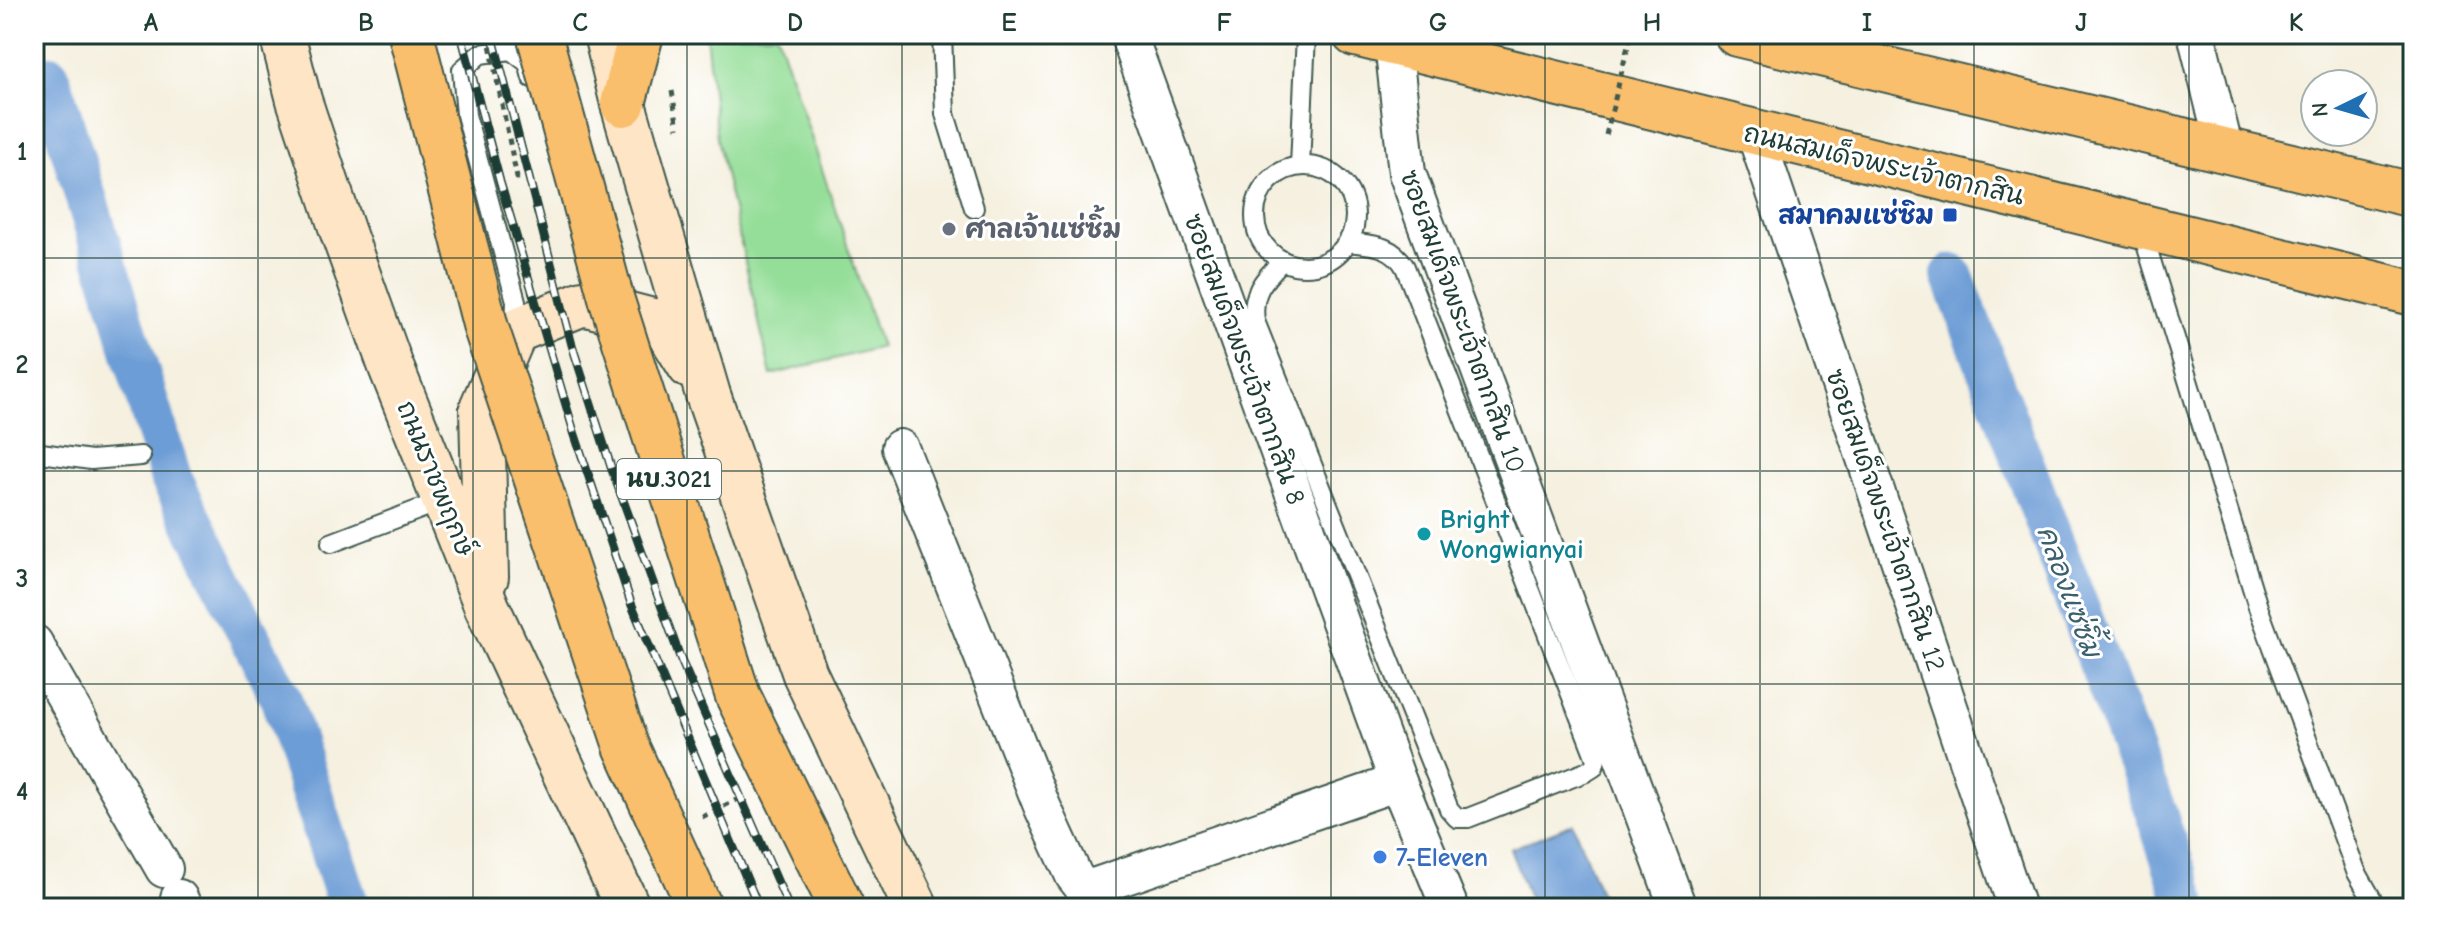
<svg xmlns="http://www.w3.org/2000/svg" width="2447" height="942" viewBox="0 0 2447 942" font-family="'Comic Neue','Playpen Sans Thai',sans-serif">
  <style>
    .green { fill: #95de99; stroke: #5a8e66; stroke-width: 2 }
    .water { fill: #6d9dd6; stroke: #466d85; stroke-width: 2 }
    .lines { fill: none; stroke-linecap: round; stroke-linejoin: round }
    .canal { stroke: #6d9dd6; stroke-width: 42 }
    .lane-casing { stroke: #3f584e; stroke-width: 22 }
    .street-casing { stroke: #3f584e; stroke-width: 40 }
    .secondary-casing { stroke: #3f584e; stroke-width: 48 }
    .primary-casing { stroke: #3f584e; stroke-width: 48 }
    .path { stroke: #3f584e; stroke-width: 5; stroke-dasharray: 6 6; stroke-linecap: butt }
    .lane { stroke: #fff; stroke-width: 18 }
    .street { stroke: #fff; stroke-width: 36 }
    .secondary { stroke: #fde5c5; stroke-width: 44 }
    .primary { stroke: #f9bf6d; stroke-width: 44 }
    .rail-casing { stroke: #1f3d34; stroke-width: 9 }
    .rail { stroke: #fff; stroke-width: 6; stroke-dasharray: 18; stroke-linecap: butt }
    .primary-bridge-casing { stroke: #3f584e; stroke-width: 48; stroke-linecap: butt }
    .path-bridge { stroke: #3f584e; stroke-width: 5; stroke-dasharray: 6 6; stroke-linecap: butt }
    .primary-bridge { stroke: #f9bf6d; stroke-width: 44 }
    .grid { fill: none; stroke: #1f3d34; stroke-width: 2; stroke-opacity: 0.55 }
    .transit-dot { fill: #1a4fb4; stroke: #fff; stroke-width: 3 }
    .worship-dot { fill: #6b7280; stroke: #fff; stroke-width: 3 }
    .culture-dot { fill: #0f9aa8; stroke: #fff; stroke-width: 3 }
    .shop-dot { fill: #3f7fe0; stroke: #fff; stroke-width: 3 }
    .labels { text-anchor: middle; stroke-width: 6; stroke-linejoin: round; paint-order: stroke }
    .shield { fill: #fff; stroke: #627771; stroke-width: 2 }
    .shield-label { font-size: 24px; font-weight: bold; fill: #1f3d34 }
    .street-label { font-size: 26px; fill: #1f3d34; stroke: #fff }
    .transit-label { font-size: 26px; font-weight: bold; fill: #164399; stroke: #fff; text-anchor: end }
    .worship-label { font-size: 26px; font-weight: bold; fill: #5b616d; stroke: #fff; text-anchor: start }
    .culture-label { font-size: 26px; font-weight: bold; fill: #0d838f; stroke: #fff; text-anchor: start }
    .shop-label { font-size: 26px; font-weight: bold; fill: #366cbe; stroke: #fff; text-anchor: start }
    .water-label { font-size: 28px; font-style: italic; fill: #3a5f6d; stroke: #fff }
    .neatline { fill: none; stroke: #1f3d34; stroke-width: 3 }
    .grid-label { font-size: 26px; text-anchor: middle; font-weight: bold; fill: #1f3d34 }
  </style>
  <rect width="100%" height="100%" fill="#fff"/>
  <filter id="ink" filterUnits="userSpaceOnUse"><feTurbulence type="fractalNoise" baseFrequency=".0125" numOctaves="2"/><feDisplacementMap in="SourceGraphic" scale="16" xChannelSelector="R" yChannelSelector="G"/><feConvolveMatrix kernelMatrix="1 2 1 2 8 2 1 2 1" color-interpolation-filters="sRGB"/></filter>
  <filter id="wash" filterUnits="userSpaceOnUse"><feTurbulence type="fractalNoise" baseFrequency=".006" numOctaves="4" result="noise"/><feDisplacementMap in="SourceGraphic" scale="32" xChannelSelector="R" yChannelSelector="G"/><feGaussianBlur stdDeviation="1.8" result="paint"/><feColorMatrix in="noise" values="0 0 0 0 0 0 0 0 0 0 0 0 0 0 0 0 0 1.4 0 .05"/><feComposite in="paint" operator="in"/></filter>
  <g filter="url(#wash)">
    <rect width="100%" height="100%" fill="#f5f0df"/>
    <!-- green -->
    <path class="green" d="M706,34h71l104,313 -110,28 -54,-236z"/>
    <!-- water -->
    <path class="water" d="M1573,824l33,84h-73l-23,-59z"/>
    <g class="lines">
      <!-- canal -->
      <g class="canal">
        <path d="M49,76l122,402 110,221 68,209"/>
        <path d="M1952,275l203,535 33,98"/>
      </g>
    </g>
  </g>
  <g filter="url(#ink)">
    <g class="lines">
      <defs>
        <g id="lane">
          <path d="M942,34l3,80 29,94"/>
          <circle cx="1305" cy="216" r="50"/>
          <path d="M1300,166l6,-132"/>
          <path d="M2141,228l117,379 98,264 21,37"/>
          <path d="M1282,261c-19,19 -31,32 -27,60l194,488 8,9h11l118,-46 8,-5 2,-8 -191,-492c-13,-23 -33,-22 -57,-25"/>
          <path d="M515,329l1,-28 -50,-186 -4,-45 18,-16 31,-4 17,13 4,15"/>
          <path d="M34,452l57,8 50,-4"/>
          <path d="M331,543l113,-43"/>
        </g>
        <g id="street">
          <path d="M1128,34l270,748 52,126"/>
          <path d="M2196,34l29,116"/>
          <path d="M1393,43l14,130 271,735"/>
          <path d="M1755,133l262,775"/>
          <path d="M900,448l142,358 32,70 11,14 313,-108"/>
          <path d="M34,643l130,226"/>
          <path d="M179,898l5,10"/>
        </g>
        <g id="secondary">
          <path d="M282,34l17,66 43,130 49,137 96,240 141,301"/>
          <path d="M606,34l17,70 85,291 97,279 111,234"/>
          <path d="M486,577l-4,-169 33,-77 68,-28 81,21 26,42"/>
        </g>
        <g id="primary">
          <path d="M1355,34l1058,259"/>
          <path d="M1737,34l676,161"/>
          <path d="M623,104l18,-70"/>
        </g>
      </defs>
      <!-- lane casing -->
      <use href="#lane" class="lane-casing"/>
      <!-- street casing -->
      <use href="#street" class="street-casing"/>
      <!-- secondary casing -->
      <use href="#secondary" class="secondary-casing"/>
      <!-- primary casing -->
      <use href="#primary" class="primary-casing"/>
      <!-- path -->
      <g class="path">
        <path d="M497,80l20,98 18,-2"/>
        <path d="M672,91l6,37"/>
        <path d="M702,817l38,-19"/>
        <path d="M1034,908l12,-4"/>
      </g>
      <!-- lane -->
      <use href="#lane" class="lane"/>
      <!-- street -->
      <use href="#street" class="street"/>
      <!-- secondary -->
      <use href="#secondary" class="secondary"/>
      <!-- primary -->
      <use href="#primary" class="primary"/>
      <defs>
        <g id="rail">
          <path d="M461,34l39,148 74,250 57,171 128,305"/>
          <path d="M492,34l80,311 39,122 70,193 108,248"/>
        </g>
      </defs>
      <!-- rail casing -->
      <use href="#rail" class="rail-casing"/>
      <!-- rail -->
      <use href="#rail" class="rail"/>
      <defs>
        <g id="primary-bridge">
          <path d="M411,34l75,294 140,418 74,162"/>
          <path d="M539,34l73,267 126,395 104,212"/>
        </g>
      </defs>
      <!-- primary-bridge casing -->
      <use href="#primary-bridge" class="primary-bridge-casing"/>
      <!-- path-bridge -->
      <g class="path-bridge">
        <path d="M488,34l8,41"/>
        <path d="M1606,135l25,-101"/>
      </g>
      <!-- primary-bridge -->
      <use href="#primary-bridge" class="primary-bridge"/>
    </g>
  </g>
  <!-- grid -->
  <path class="grid" d="M258,34v874M473,34v874M687,34v874M902,34v874M1116,34v874M1331,34v874M1545,34v874M1760,34v874M1974,34v874M2189,34v874M34,258h2379M34,471h2379M34,684h2379"/>
  <!-- markers -->
  <rect class="transit-dot" x="1942" y="207" width="16" height="16" rx="4"/>
  <circle class="worship-dot" cx="949" cy="229" r="8"/>
  <circle class="culture-dot" cx="1424" cy="534" r="8"/>
  <circle class="shop-dot" cx="1380" cy="857" r="8"/>
  <g class="labels">
    <!-- shield labels -->
    <rect class="shield" x="617" y="459" width="104" height="40" rx="6"/>
    <g class="shield-label">
      <text x="669" y="487">นบ.3021</text>
    </g>
    <!-- street labels -->
    <g class="street-label">
      <text transform="translate(1884 164) rotate(13)" y="9">ถนนสมเด็จพระเจ้าตากสิน</text>
      <text transform="translate(1463 321) rotate(70)" y="9">ซอยสมเด็จพระเจ้าตากสิน 10</text>
      <text transform="translate(1245 359) rotate(70)" y="9">ซอยสมเด็จพระเจ้าตากสิน 8</text>
      <text transform="translate(436 478) rotate(68)" y="9">ถนนราชพฤกษ์</text>
      <text transform="translate(1886 520) rotate(71)" y="9">ซอยสมเด็จพระเจ้าตากสิน 12</text>
    </g>
    <!-- transit labels -->
    <g class="transit-label">
      <text x="1934" y="224">สมาคมแซ่ซิม</text>
    </g>
    <!-- worship labels -->
    <g class="worship-label">
      <text x="965" y="238">ศาลเจ้าแซ่ซิ้ม</text>
    </g>
    <!-- culture labels -->
    <g class="culture-label">
      <text x="1440" y="528">Bright<tspan x="1440" dy="30">Wongwianyai</tspan></text>
    </g>
    <!-- shop labels -->
    <g class="shop-label">
      <text x="1396" y="866">7-Eleven</text>
    </g>
    <!-- water labels -->
    <g class="water-label">
      <text transform="translate(2070 591) rotate(70)" y="10">คลองแซ่ซิ้ม</text>
    </g>
  </g>
  <!-- margin -->
  <rect width="2447" height="942" fill="none" stroke="#fff" stroke-width="88"/>
  <!-- north arrow -->
  <g transform="translate(2339 108) rotate(265)"><circle r="38" fill="#ffffff" stroke="#a5b1ae" stroke-width="2"/>
  <path d="M0-6L14 30L0 20L-14 30Z" fill="#1f6fb2"/>
  <text y="-12" font-size="22" font-weight="bold" text-anchor="middle" fill="#1f3d34">N</text>
  </g>
  <rect x="44" y="44" width="2359" height="854" class="neatline"/>
  <g class="grid-label">
    <text x="151" y="31">A</text>
    <text x="366" y="31">B</text>
    <text x="580" y="31">C</text>
    <text x="795" y="31">D</text>
    <text x="1009" y="31">E</text>
    <text x="1224" y="31">F</text>
    <text x="1438" y="31">G</text>
    <text x="1652" y="31">H</text>
    <text x="1867" y="31">I</text>
    <text x="2081" y="31">J</text>
    <text x="2296" y="31">K</text>
    <text x="22" y="160">1</text>
    <text x="22" y="373">2</text>
    <text x="22" y="587">3</text>
    <text x="22" y="800">4</text>
  </g>
</svg>
